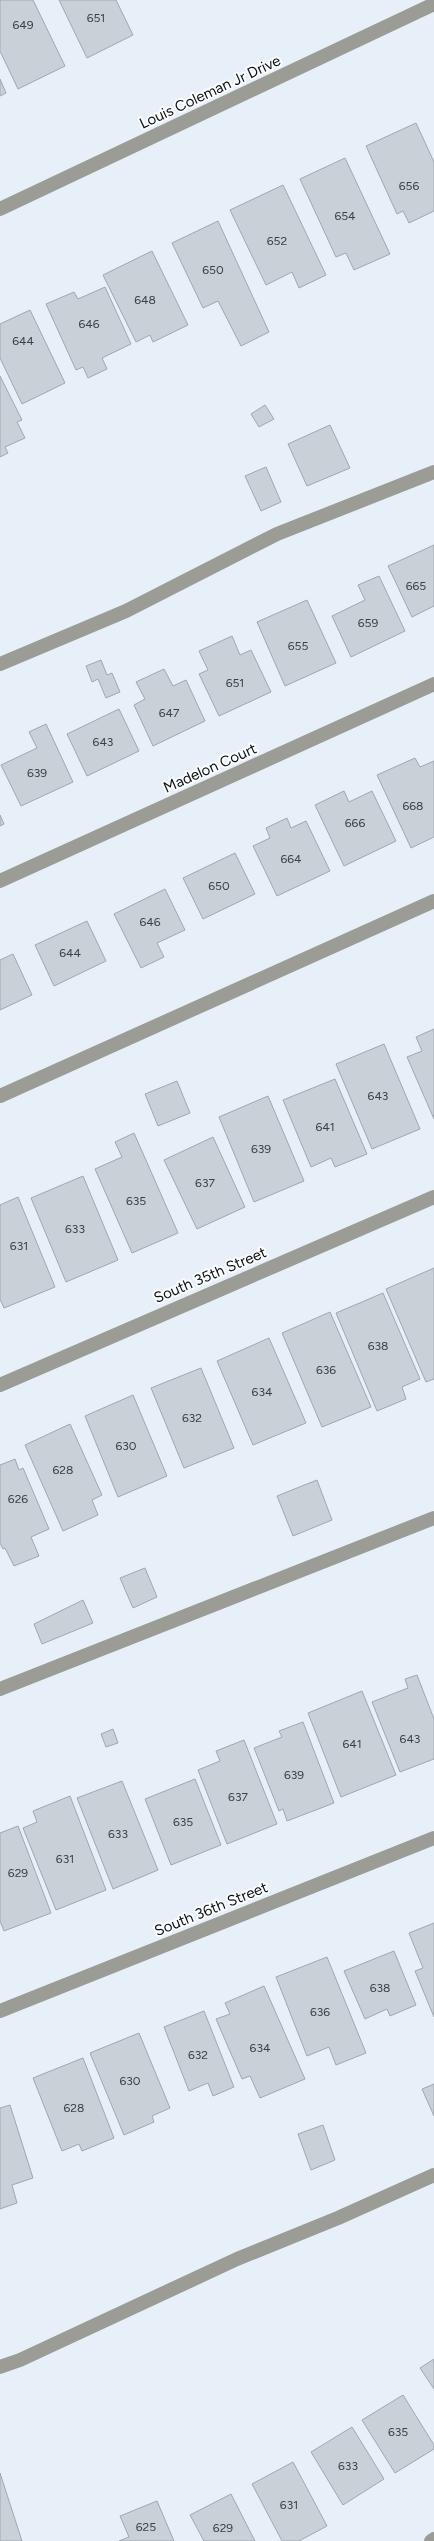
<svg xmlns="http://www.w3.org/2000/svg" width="434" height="2541" viewBox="0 0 434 2541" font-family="Figtree,sans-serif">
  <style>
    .building { fill: #c8d0d8; stroke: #9fa7af }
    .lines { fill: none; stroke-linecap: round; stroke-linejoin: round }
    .service { stroke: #9c9c97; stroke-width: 14 }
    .minor { stroke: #9c9c97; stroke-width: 14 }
    .tertiary { stroke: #9c9c97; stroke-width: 14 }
    .labels { text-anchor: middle; stroke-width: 4; stroke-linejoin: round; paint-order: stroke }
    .number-label { font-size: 12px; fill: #3c4145 }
    .street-label { font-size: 15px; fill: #0e1114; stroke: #fafcfd }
  </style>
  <rect width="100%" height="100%" fill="#e7f0f8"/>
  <!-- building -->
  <g class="building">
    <path d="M0,0h33l32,66 -47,23 -18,-38z"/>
    <path d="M59,0h57l17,35 -46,23z"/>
    <path d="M0,79l6,14 -6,3z"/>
    <path d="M416,123l18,39v49l-25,12 -6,-12 -6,3 -31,-68z"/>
    <path d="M345,158l45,96 -36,16 -8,-17 -10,4 -36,-78z"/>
    <path d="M283,185l43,90 -27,13 -7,-16 -26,13 -36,-75z"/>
    <path d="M218,221l51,111 -28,14 -23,-45 -15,7 -31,-65z"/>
    <path d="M152,251l36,74 -35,17 -3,-7 -14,7 -33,-67z"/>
    <path d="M105,287l26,57 -29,14 5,11 -19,9 -5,-11 -7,3 -30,-66 28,-12 4,7z"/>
    <path d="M30,310l35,73 -43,21 -22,-46v-34z"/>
    <path d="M0,376l22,44 -5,2 8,16 -20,9 3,6 -8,4z"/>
    <path d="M265,405l9,14 -15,8 -8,-13z"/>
    <path d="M330,425l20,43 -43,18 -19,-42z"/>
    <path d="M266,467l15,35 -20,9 -16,-35z"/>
    <path d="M434,545v61l-22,11 -24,-51z"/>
    <path d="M379,576l26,55 -54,26 -19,-41 33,-16 -7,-15z"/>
    <path d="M307,600l29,63 -51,23 -28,-64z"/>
    <path d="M232,636l8,19 11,-5 20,42 -52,24 -20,-42 9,-4 -9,-19z"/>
    <path d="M101,660l6,15 5,-2 8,19 -14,6 -8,-19 -6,3 -6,-16z"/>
    <path d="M164,669l9,17 13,-6 19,41 -52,25 -19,-41 11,-6 -9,-17z"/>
    <path d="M119,709l20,42 -52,25 -20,-42z"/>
    <path d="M46,724l27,58 -52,24 -20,-41 36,-17 -8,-16z"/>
    <path d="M415,758l5,9 14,-6v76l-23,11 -34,-73z"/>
    <path d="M344,791l5,11 23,-11 24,50 -52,25 -29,-61z"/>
    <path d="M0,815l4,9 -4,2z"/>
    <path d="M287,818l4,10 15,-7 24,50 -53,25 -24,-50 17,-8 -4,-10z"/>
    <path d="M235,853l20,41 -52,25 -20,-41z"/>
    <path d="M165,889l20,41 -28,13 7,14 -23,11 -27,-54z"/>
    <path d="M87,921l19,40 -52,25 -19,-41z"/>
    <path d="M13,954l19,41 -32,15v-50z"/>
    <path d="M434,1029v90l-27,-62 15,-6 -6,-14z"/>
    <path d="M384,1044l36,85 -48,20 -36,-85z"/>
    <path d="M335,1079l32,75 -32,13 -4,-9 -20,9 -28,-67z"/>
    <path d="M177,1081l13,32 -32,13 -13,-32z"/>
    <path d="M268,1096l36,85 -50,21 -35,-85z"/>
    <path d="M134,1133l44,100 -46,20 -37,-84 27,-12 -7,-15z"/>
    <path d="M213,1137l32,70 -48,22 -33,-69z"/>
    <path d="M83,1176l35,84 -52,22 -35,-84z"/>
    <path d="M18,1197l37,90 -51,21 -4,-9v-94z"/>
    <path d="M434,1268v111l-8,3 -40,-93z"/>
    <path d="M383,1293l37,86 -18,8 4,12 -29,12 -41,-98z"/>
    <path d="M330,1312l41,95 -49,20 -40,-94z"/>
    <path d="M269,1338l37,85 -53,22 -36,-84z"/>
    <path d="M201,1368l33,80 -50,20 -33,-80z"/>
    <path d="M133,1395l34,81 -49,21 -33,-81z"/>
    <path d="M70,1424l32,71 -10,5 6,15 -35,16 -38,-86z"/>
    <path d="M15,1459l4,11 4,-2 26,61 -18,8 8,19 -25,10 -9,-18 -2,1 -3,-6v-78z"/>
    <path d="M317,1480l15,40 -39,16 -16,-40z"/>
    <path d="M145,1568l12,29 -24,11 -13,-30z"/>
    <path d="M83,1600l10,23 -51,21 -8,-20z"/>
    <path d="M417,1675l17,44v40l-34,13 -28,-70 36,-14 -3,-9z"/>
    <path d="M362,1691l34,84 -55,22 -33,-84z"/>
    <path d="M303,1722l31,81 -47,18 -4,-12 -4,2 -25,-63 28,-11 -3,-6z"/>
    <path d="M113,1729l5,14 -12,4 -5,-13z"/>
    <path d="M244,1740l33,84 -50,20 -29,-74 22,-9 -4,-10z"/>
    <path d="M195,1779l26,66 -50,20 -26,-66z"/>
    <path d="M122,1781l36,89 -45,19 -36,-91z"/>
    <path d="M70,1796l36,94 -50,20 -33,-82 14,-6 -4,-11z"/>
    <path d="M18,1826l33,87 -47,18 -4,-10v-88z"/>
    <path d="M434,1923v94l-19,-46 8,-3 -14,-35z"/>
    <path d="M394,1951l22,54 -26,11 -3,-7 -22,10 -21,-48z"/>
    <path d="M327,1957l39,96 -30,12 -7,-18 -22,9 -31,-79z"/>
    <path d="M264,1986l41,93 -45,19 -10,-22 -8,3 -26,-60 14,-5 -5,-11z"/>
    <path d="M204,2011l30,76 -21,9 -5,-13 -19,8 -25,-64z"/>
    <path d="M139,2033l31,75 -18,8 2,6 -30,13 -34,-82z"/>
    <path d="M83,2058l31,80 -32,13 -3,-7 -17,7 -29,-73z"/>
    <path d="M434,2084v32l-12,-27z"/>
    <path d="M10,2105l23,73 -21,7 5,18 -17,6v-101z"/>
    <path d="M323,2125l12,35 -24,10 -13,-36z"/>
    <path d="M434,2359v30l-14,-21z"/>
    <path d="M403,2395l31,50v4l-39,24 -33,-53z"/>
    <path d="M352,2427l32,52 -41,26 -32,-53z"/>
    <path d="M293,2462l34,64 -28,15h-17l-30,-57z"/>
    <path d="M0,2473l22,68h-22z"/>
    <path d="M231,2494l24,47h-51l-14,-26z"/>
    <path d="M157,2501l17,40h-55l10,-4 -9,-21z"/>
  </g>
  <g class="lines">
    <!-- service -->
    <g class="service">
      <path d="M0,664l126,-53 151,-77 157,-62"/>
      <path d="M0,1096l434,-195"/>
      <path d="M0,1689l434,-171"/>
      <path d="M0,2367l20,-7 217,-101 101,-41 96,-43"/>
    </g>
    <!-- minor -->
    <g class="minor">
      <path d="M0,881l434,-197"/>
      <path d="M0,1385l434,-188"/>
      <path d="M0,2011l434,-173"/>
      <path d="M431,2541l3,-2"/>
    </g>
    <!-- tertiary -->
    <path class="tertiary" d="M0,209l434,-205"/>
  </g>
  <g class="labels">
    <!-- number labels -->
    <g class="number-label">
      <text x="96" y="22">651</text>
      <text x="23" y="29">649</text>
      <text x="409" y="190">656</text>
      <text x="345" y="220">654</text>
      <text x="277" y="245">652</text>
      <text x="213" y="274">650</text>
      <text x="145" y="304">648</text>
      <text x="89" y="328">646</text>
      <text x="23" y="345">644</text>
      <text x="416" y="590">665</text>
      <text x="368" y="627">659</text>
      <text x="298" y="650">655</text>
      <text x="235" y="687">651</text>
      <text x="169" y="717">647</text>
      <text x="103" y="746">643</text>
      <text x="37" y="777">639</text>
      <text x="413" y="810">668</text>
      <text x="355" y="827">666</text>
      <text x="291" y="863">664</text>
      <text x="219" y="890">650</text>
      <text x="150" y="926">646</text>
      <text x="70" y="957">644</text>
      <text x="378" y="1100">643</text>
      <text x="325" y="1131">641</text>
      <text x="261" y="1153">639</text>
      <text x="205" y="1187">637</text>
      <text x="136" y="1205">635</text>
      <text x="75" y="1233">633</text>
      <text x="19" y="1250">631</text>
      <text x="378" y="1350">638</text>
      <text x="326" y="1374">636</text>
      <text x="262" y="1396">634</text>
      <text x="192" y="1422">632</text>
      <text x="126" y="1450">630</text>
      <text x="63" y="1474">628</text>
      <text x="18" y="1503">626</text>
      <text x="410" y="1743">643</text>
      <text x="352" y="1748">641</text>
      <text x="294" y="1779">639</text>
      <text x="238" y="1801">637</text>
      <text x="183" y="1826">635</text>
      <text x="118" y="1838">633</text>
      <text x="65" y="1863">631</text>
      <text x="18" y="1877">629</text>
      <text x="380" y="1992">638</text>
      <text x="320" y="2016">636</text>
      <text x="260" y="2052">634</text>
      <text x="198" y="2059">632</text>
      <text x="130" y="2085">630</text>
      <text x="74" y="2112">628</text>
      <text x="398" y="2436">635</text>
      <text x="348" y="2470">633</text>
      <text x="289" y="2509">631</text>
      <text x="146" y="2531">625</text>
      <text x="223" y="2532">629</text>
    </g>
    <!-- street labels -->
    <g class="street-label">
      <text transform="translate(210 92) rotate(-25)" y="5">Louis Coleman Jr Drive</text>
      <text transform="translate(210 768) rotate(-24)" y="5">Madelon Court</text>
      <text transform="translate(210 1275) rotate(-23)" y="5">South 35th Street</text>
      <text transform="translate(211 1909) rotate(-22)" y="5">South 36th Street</text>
    </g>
  </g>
</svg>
